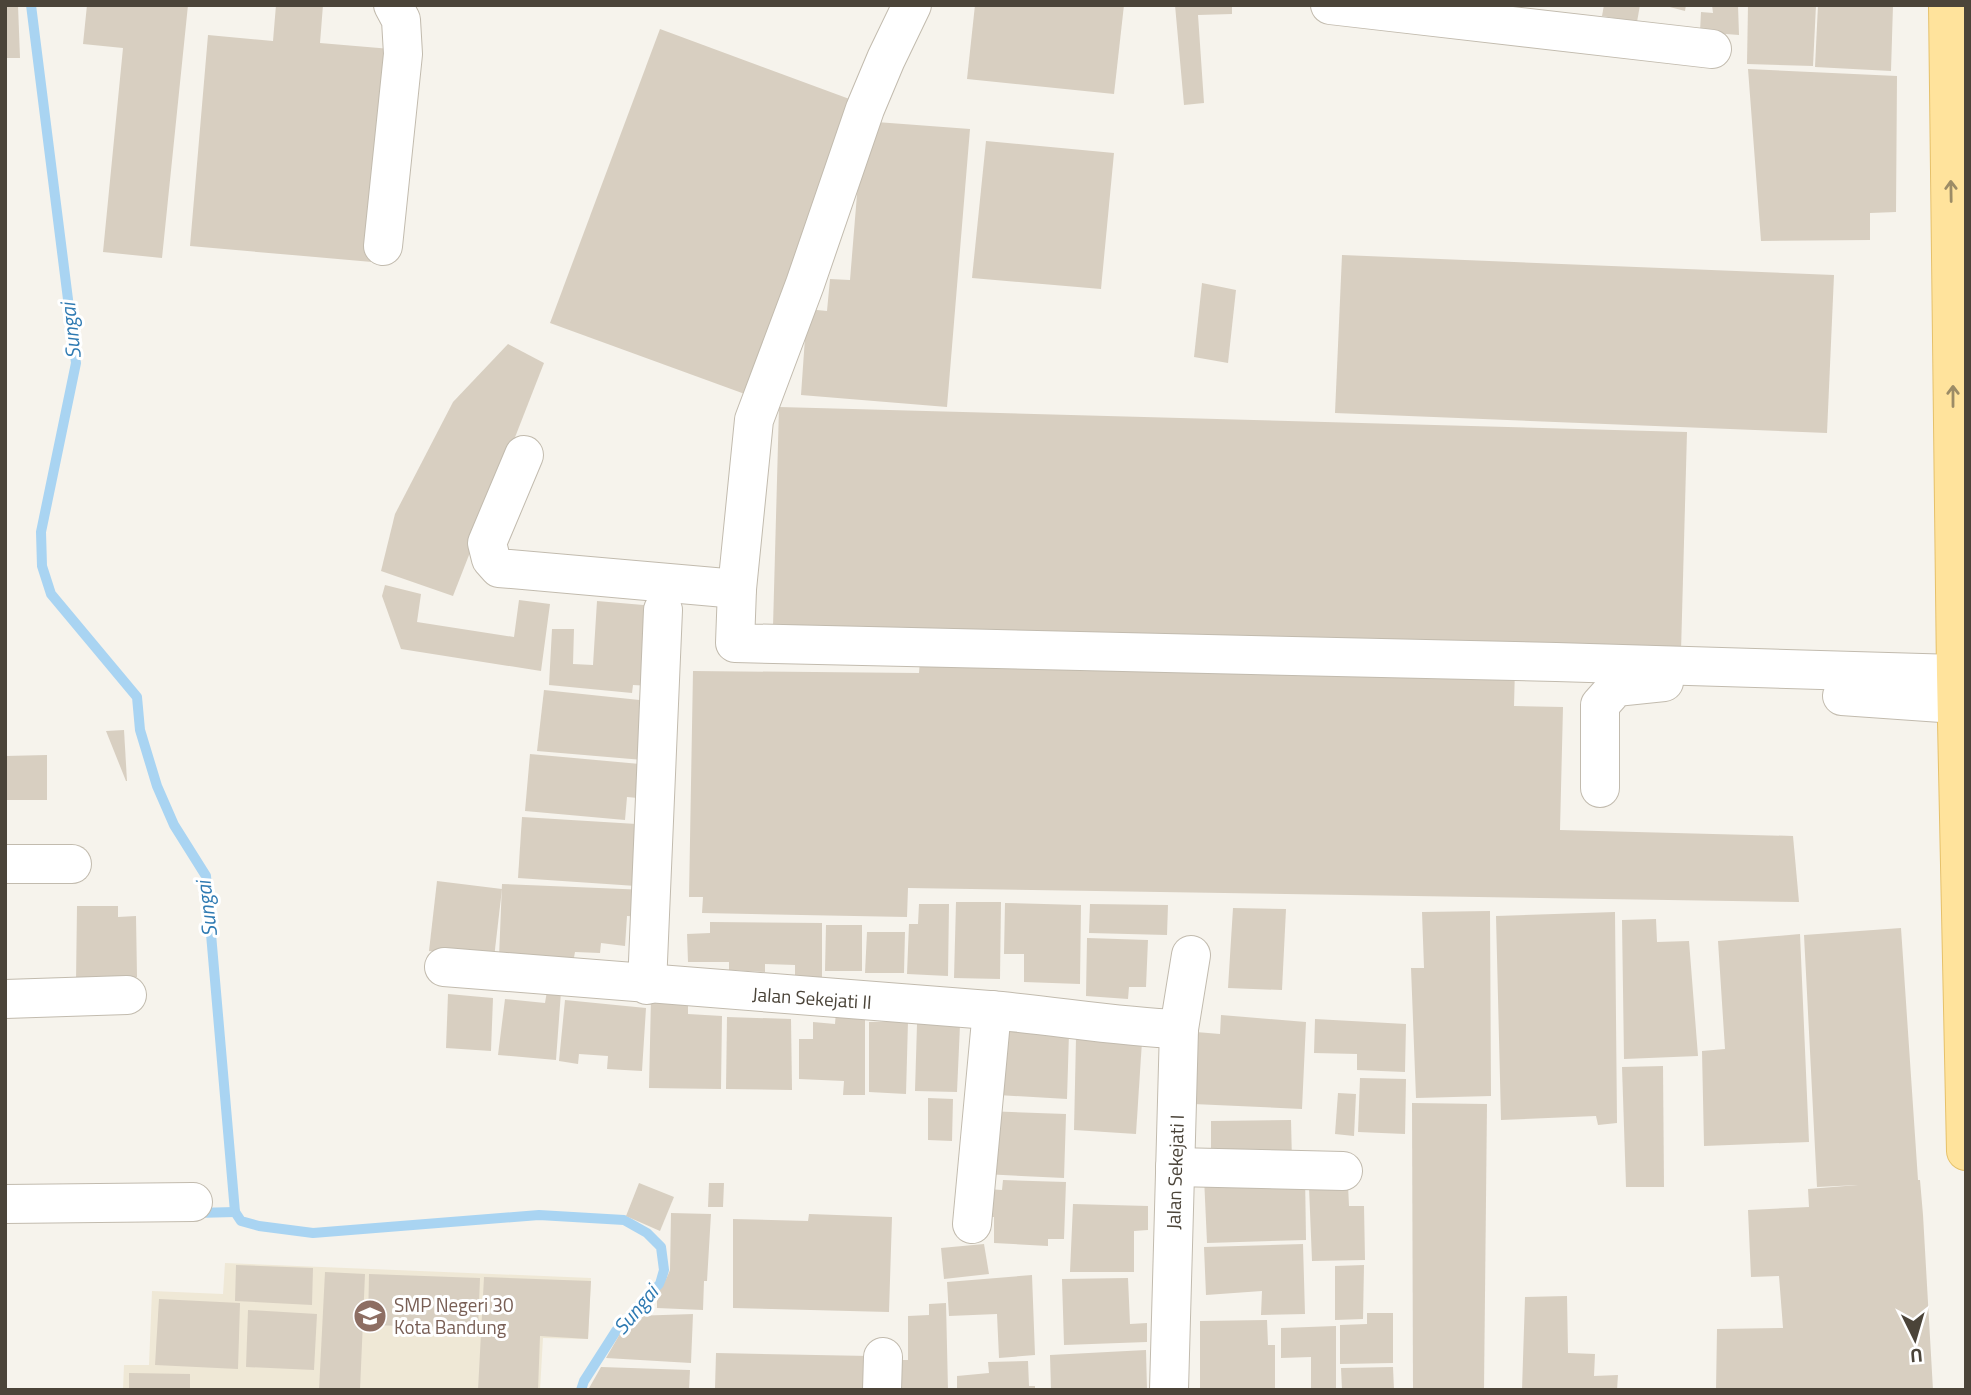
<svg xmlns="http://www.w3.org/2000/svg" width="1971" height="1395" viewBox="0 0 1971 1395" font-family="'Titillium Web',sans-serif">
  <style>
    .education { fill: #efe8d6 }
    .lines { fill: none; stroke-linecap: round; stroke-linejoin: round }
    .stream { stroke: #a9d4f2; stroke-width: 10 }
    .building { fill: #d8cfc1 }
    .minor-casing { stroke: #c2bbae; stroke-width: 40 }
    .major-casing { stroke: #e6c16a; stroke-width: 40 }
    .minor { stroke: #fff; stroke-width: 38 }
    .major { stroke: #ffe39c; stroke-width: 38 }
    .oneway { stroke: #9c8c66 }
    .labels { text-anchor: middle; stroke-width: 6; stroke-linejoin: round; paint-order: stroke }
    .street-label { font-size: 19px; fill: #4b4439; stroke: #fff }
    .education-label { font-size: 19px; fill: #785e54; stroke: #fff; text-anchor: start }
    .water-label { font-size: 21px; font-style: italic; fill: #2e7ab2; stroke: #fff }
  </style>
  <rect width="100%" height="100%" fill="#f6f3ec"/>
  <!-- education -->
  <path class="education" d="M225,1263l366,15 -3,61 -45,-1 -3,52h-417l1,-25h25l3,-74 71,3z"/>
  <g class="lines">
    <!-- stream -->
    <g class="stream">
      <path d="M31,5l45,358 -35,169 1,34 9,28 86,103 3,33 17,56 17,39 32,51 29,336 6,9 18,5 54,7 226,-18 85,5 23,13 14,14 3,23 -4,14 -44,47 -32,50 -3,9"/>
      <path d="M196,1213l39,-1"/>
    </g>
  </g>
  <!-- building -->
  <g class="building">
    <path d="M5,5h13l2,53h-15z"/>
    <path d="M87,5h101l-26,253 -59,-6 20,-204 -40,-4z"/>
    <path d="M276,5h47l-3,38 71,6 -19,213 -182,-16 18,-211 65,6z"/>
    <path d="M975,5h149l-10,89 -147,-15z"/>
    <path d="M1175,5h57v9l-34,1 6,88 -20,2z"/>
    <path d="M1604,5h36l-3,17 -35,-6z"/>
    <path d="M1662,5h24l-1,6z"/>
    <path d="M1712,5h26l1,30 -39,-3 1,-20 12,1z"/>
    <path d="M1748,5h68l-3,61 -66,-2z"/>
    <path d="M1818,5h75l-2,66 -76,-4z"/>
    <path d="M660,29l203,75 -110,293 -203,-74z"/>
    <path d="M1748,69l149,7 -1,136 -26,1v27l-109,1z"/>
    <path d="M863,121l107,8 -23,278 -146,-12 6,-86 20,2 3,-32 20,1z"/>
    <path d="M986,141l128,12 -13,136 -129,-11z"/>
    <path d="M1342,255l492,20 -7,158 -492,-20z"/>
    <path d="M1202,283l34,7 -8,73 -34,-6z"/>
    <path d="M508,344l36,19 -91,233 -72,-25 14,-57 58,-112z"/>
    <path d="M779,407l908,25 -6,220 -908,-25z"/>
    <path d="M385,585l36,9 -4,28 97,15 5,-37 31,4 -9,67 -140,-22 -19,-53z"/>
    <path d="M597,601l58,5 -4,80 -18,-1 -1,8 -83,-8 3,-56h22l-1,35 20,1z"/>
    <path d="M920,660l595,8 -1,38 49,1 -3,123 233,6 6,66 -891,-14 -1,29 -205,-4 1,-16h-14l4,-226 226,2z"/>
    <path d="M544,690l105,11 -6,59 -106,-9z"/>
    <path d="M124,730l3,51h-1l-20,-50z"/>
    <path d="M530,754l110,10 -2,34 -11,-1 -2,23 -100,-9z"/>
    <path d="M47,755v45h-42v-44z"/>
    <path d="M522,817l131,8 -17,61 -118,-8z"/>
    <path d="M437,881l65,8 -8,69 -65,-7z"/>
    <path d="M502,884l145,6 -1,27 -19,-1 -2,30 -24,-3 -1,10 -25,-1 -2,11 -74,-6z"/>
    <path d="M956,902h45l-1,77 -46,-1z"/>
    <path d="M1005,903l76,2 -1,79 -56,-2v-28h-20z"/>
    <path d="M919,904h30l-1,72 -41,-2 2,-50h9z"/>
    <path d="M1090,904l78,1 -1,30 -78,-2z"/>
    <path d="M77,906h41v11l18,-1 1,61 -61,5z"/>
    <path d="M1233,908l53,1 -4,81 -54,-2z"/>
    <path d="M1490,911l1,185 -75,2 -5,-130h13l-2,-56z"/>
    <path d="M1615,912l2,211 -19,2 -2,-9 -95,4 -5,-204z"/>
    <path d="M1656,919l1,23 32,-1 9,115 -74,3 -2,-139z"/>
    <path d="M710,922l112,1v56l-27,-1v-13l-30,-1v8l-36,-2v-8h-41l-1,-28 23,-1z"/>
    <path d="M826,925h36v46h-37z"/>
    <path d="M1901,928l17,252h2l3,35 10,175h-217l1,-61 66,-1 -4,-52 -28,1 -3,-67 61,-3 -1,-18 50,-4 -41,2 -13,-252z"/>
    <path d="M867,932h38l-1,41h-39z"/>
    <path d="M1800,934l9,208 -105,4 -2,-95 23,-2 -7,-108z"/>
    <path d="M1087,938l61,2 -2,47h-17l-1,12 -42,-3z"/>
    <path d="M547,991l14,1 -5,68 -58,-5 7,-56 40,4z"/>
    <path d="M448,994l45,4 -2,53 -45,-3z"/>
    <path d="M651,998h37v16l34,2 -1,73 -72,-1z"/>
    <path d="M565,1000l81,8 -4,63 -35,-2 1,-13 -29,-2 -1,10 -19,-3z"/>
    <path d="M836,1012l29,2v81h-22l1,-14 -45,-2v-40h14v-17l22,2z"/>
    <path d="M1221,1015l85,7 -4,87 -109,-5 3,-72 24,2z"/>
    <path d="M727,1017l64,2 1,71 -66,-1z"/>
    <path d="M1315,1019l91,5 -1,48 -48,-2v-16l-43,-1z"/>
    <path d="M908,1021l-2,73 -37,-2v-70z"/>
    <path d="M917,1024l43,1 -3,67 -42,-1z"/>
    <path d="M1002,1030l67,3 -2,66 -69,-4z"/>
    <path d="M1076,1038l66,3 -6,93 -62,-4z"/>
    <path d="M1663,1066l1,121h-38l-4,-120z"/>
    <path d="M1360,1078l46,1 -1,55 -47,-2z"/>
    <path d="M1338,1093l18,1 -2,42 -19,-2z"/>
    <path d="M928,1098l25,1 -1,42 -24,-1z"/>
    <path d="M1412,1103l75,1 -3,286h-71z"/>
    <path d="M986,1111l80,3 -2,64 -81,-4z"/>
    <path d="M1291,1120l1,42 -81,-6v-35z"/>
    <path d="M1305,1173l1,67 -99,3 -3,-66z"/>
    <path d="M1003,1180l63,2 -2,57h-16v7l-54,-3v-26h-9l2,-28 15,1z"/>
    <path d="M639,1183l35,14 -14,34 -34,-15z"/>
    <path d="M709,1183h15l-1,24h-15z"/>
    <path d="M1348,1185l1,21h15l1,54 -53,1 -3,-74z"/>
    <path d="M1073,1204l75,2v24l-14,1v41h-64z"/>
    <path d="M671,1213l40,1 -4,67h-3l-1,29 -46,-2v-15l6,-6 7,-17z"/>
    <path d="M809,1214l83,3 -3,95 -156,-4v-89l75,2z"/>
    <path d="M984,1244l5,30 -45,5 -3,-31z"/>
    <path d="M1303,1244l2,70 -44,1 1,-24 -56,4 -2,-48z"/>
    <path d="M236,1265l77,3 -1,37 -77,-4z"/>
    <path d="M1364,1265l-1,54 -28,1v-54z"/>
    <path d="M325,1272l40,2 -5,116h-41z"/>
    <path d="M369,1274l111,4 -2,50 -110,-3z"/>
    <path d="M1032,1275l3,80 -36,3 -2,-44 -48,2 -2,-34z"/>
    <path d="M484,1277l107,4 -3,58 -48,-3 -2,54h-60z"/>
    <path d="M1128,1278l2,46 17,-1v19l-83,3 -2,-66z"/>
    <path d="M1567,1296l1,57 27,1 -1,22 24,-1 -1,15h-95l3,-93z"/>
    <path d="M159,1299l81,4 -2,66 -83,-4z"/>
    <path d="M946,1303l2,87h-56v-30h16v-44l21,-1v-11z"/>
    <path d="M248,1310l69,4 -3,56 -68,-3z"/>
    <path d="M1367,1313h26v50l-53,1v-39l27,-1z"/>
    <path d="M693,1314l-2,49 -85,-5 22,-38 5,-4z"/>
    <path d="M1267,1320l1,25h7v45h-75v-69z"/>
    <path d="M1336,1326v64h-25v-33l-30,1v-30z"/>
    <path d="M1146,1350l1,40h-96l-1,-35z"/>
    <path d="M716,1353l154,3 -1,34 -154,-2z"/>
    <path d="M1028,1361l1,25h6v4h-78v-14l32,-3 -1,-11z"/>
    <path d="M601,1367l89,3 -1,20h-101z"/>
    <path d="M1393,1367l1,23h-52l-1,-22z"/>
    <path d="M129,1373l61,1v16h-61z"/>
  </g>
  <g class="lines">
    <defs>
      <g id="minor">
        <path d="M912,5l-26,54 -21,50 -60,175 -51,136 -17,169 -2,54 821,19 400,12"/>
        <path d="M1330,5l382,44"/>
        <path d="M383,246l20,-192 -2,-34 -8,-15"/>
        <path d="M524,455l-37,88 4,16 8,9 238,21"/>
        <path d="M1842,696l114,8"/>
        <path d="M1600,788v-83l16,-18 48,-5"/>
        <path d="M5,864h67"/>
        <path d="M444,967c181,16 363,29 545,43 64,5 126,17 190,19"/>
        <path d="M647,985l16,-375"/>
        <path d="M5,999l122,-4"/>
        <path d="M1175,1167l168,4"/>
        <path d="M5,1204l188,-2"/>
        <path d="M972,1224l20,-214"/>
        <path d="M882,1390l1,-33"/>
        <path d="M1169,1390l10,-361 12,-74"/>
      </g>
      <path id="major" d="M1948,5l8,669 10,477"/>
    </defs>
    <!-- minor casing -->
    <use href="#minor" class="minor-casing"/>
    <!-- major casing -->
    <use href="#major" class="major-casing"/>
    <!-- minor -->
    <use href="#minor" class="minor"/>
    <!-- major -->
    <use href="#major" class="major"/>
  </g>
  <!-- one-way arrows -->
  <defs><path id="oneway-shaft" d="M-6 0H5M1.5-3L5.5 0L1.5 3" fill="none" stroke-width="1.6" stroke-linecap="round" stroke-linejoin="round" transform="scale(1.75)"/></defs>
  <g class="oneway">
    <use href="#oneway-shaft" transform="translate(1951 191) rotate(-91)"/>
    <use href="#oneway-shaft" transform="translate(1953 396) rotate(-90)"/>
  </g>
  <!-- icons -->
  <defs>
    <symbol id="school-disc" viewBox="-11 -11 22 22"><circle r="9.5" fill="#8d6e63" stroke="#fff"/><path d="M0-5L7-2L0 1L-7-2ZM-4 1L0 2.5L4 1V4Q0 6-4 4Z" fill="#fff"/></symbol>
  </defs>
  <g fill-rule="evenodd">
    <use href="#school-disc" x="351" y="1297" width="38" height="38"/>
  </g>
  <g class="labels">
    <!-- street labels -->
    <g class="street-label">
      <text transform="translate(812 998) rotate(4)" y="7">Jalan Sekejati II</text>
      <text transform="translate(1175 1172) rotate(-88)" y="7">Jalan Sekejati I</text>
    </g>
    <!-- education labels -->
    <g class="education-label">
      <text x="394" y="1312">SMP Negeri 30<tspan x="394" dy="22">Kota Bandung</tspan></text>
    </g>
    <!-- water labels -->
    <g class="water-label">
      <text transform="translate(71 331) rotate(-96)" y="7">Sungai</text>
      <text transform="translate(207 909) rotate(-97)" y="7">Sungai</text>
      <text transform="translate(636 1310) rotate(-50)" y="7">Sungai</text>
    </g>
  </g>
  <!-- border -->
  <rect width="1971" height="1395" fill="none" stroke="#4b4439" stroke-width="14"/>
  <!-- north arrow -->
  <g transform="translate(1915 1339) rotate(175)" stroke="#ffffff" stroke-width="5" paint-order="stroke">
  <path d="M0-5L12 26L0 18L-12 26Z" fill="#4b4439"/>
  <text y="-10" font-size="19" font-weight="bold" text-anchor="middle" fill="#4b4439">U</text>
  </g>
</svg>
